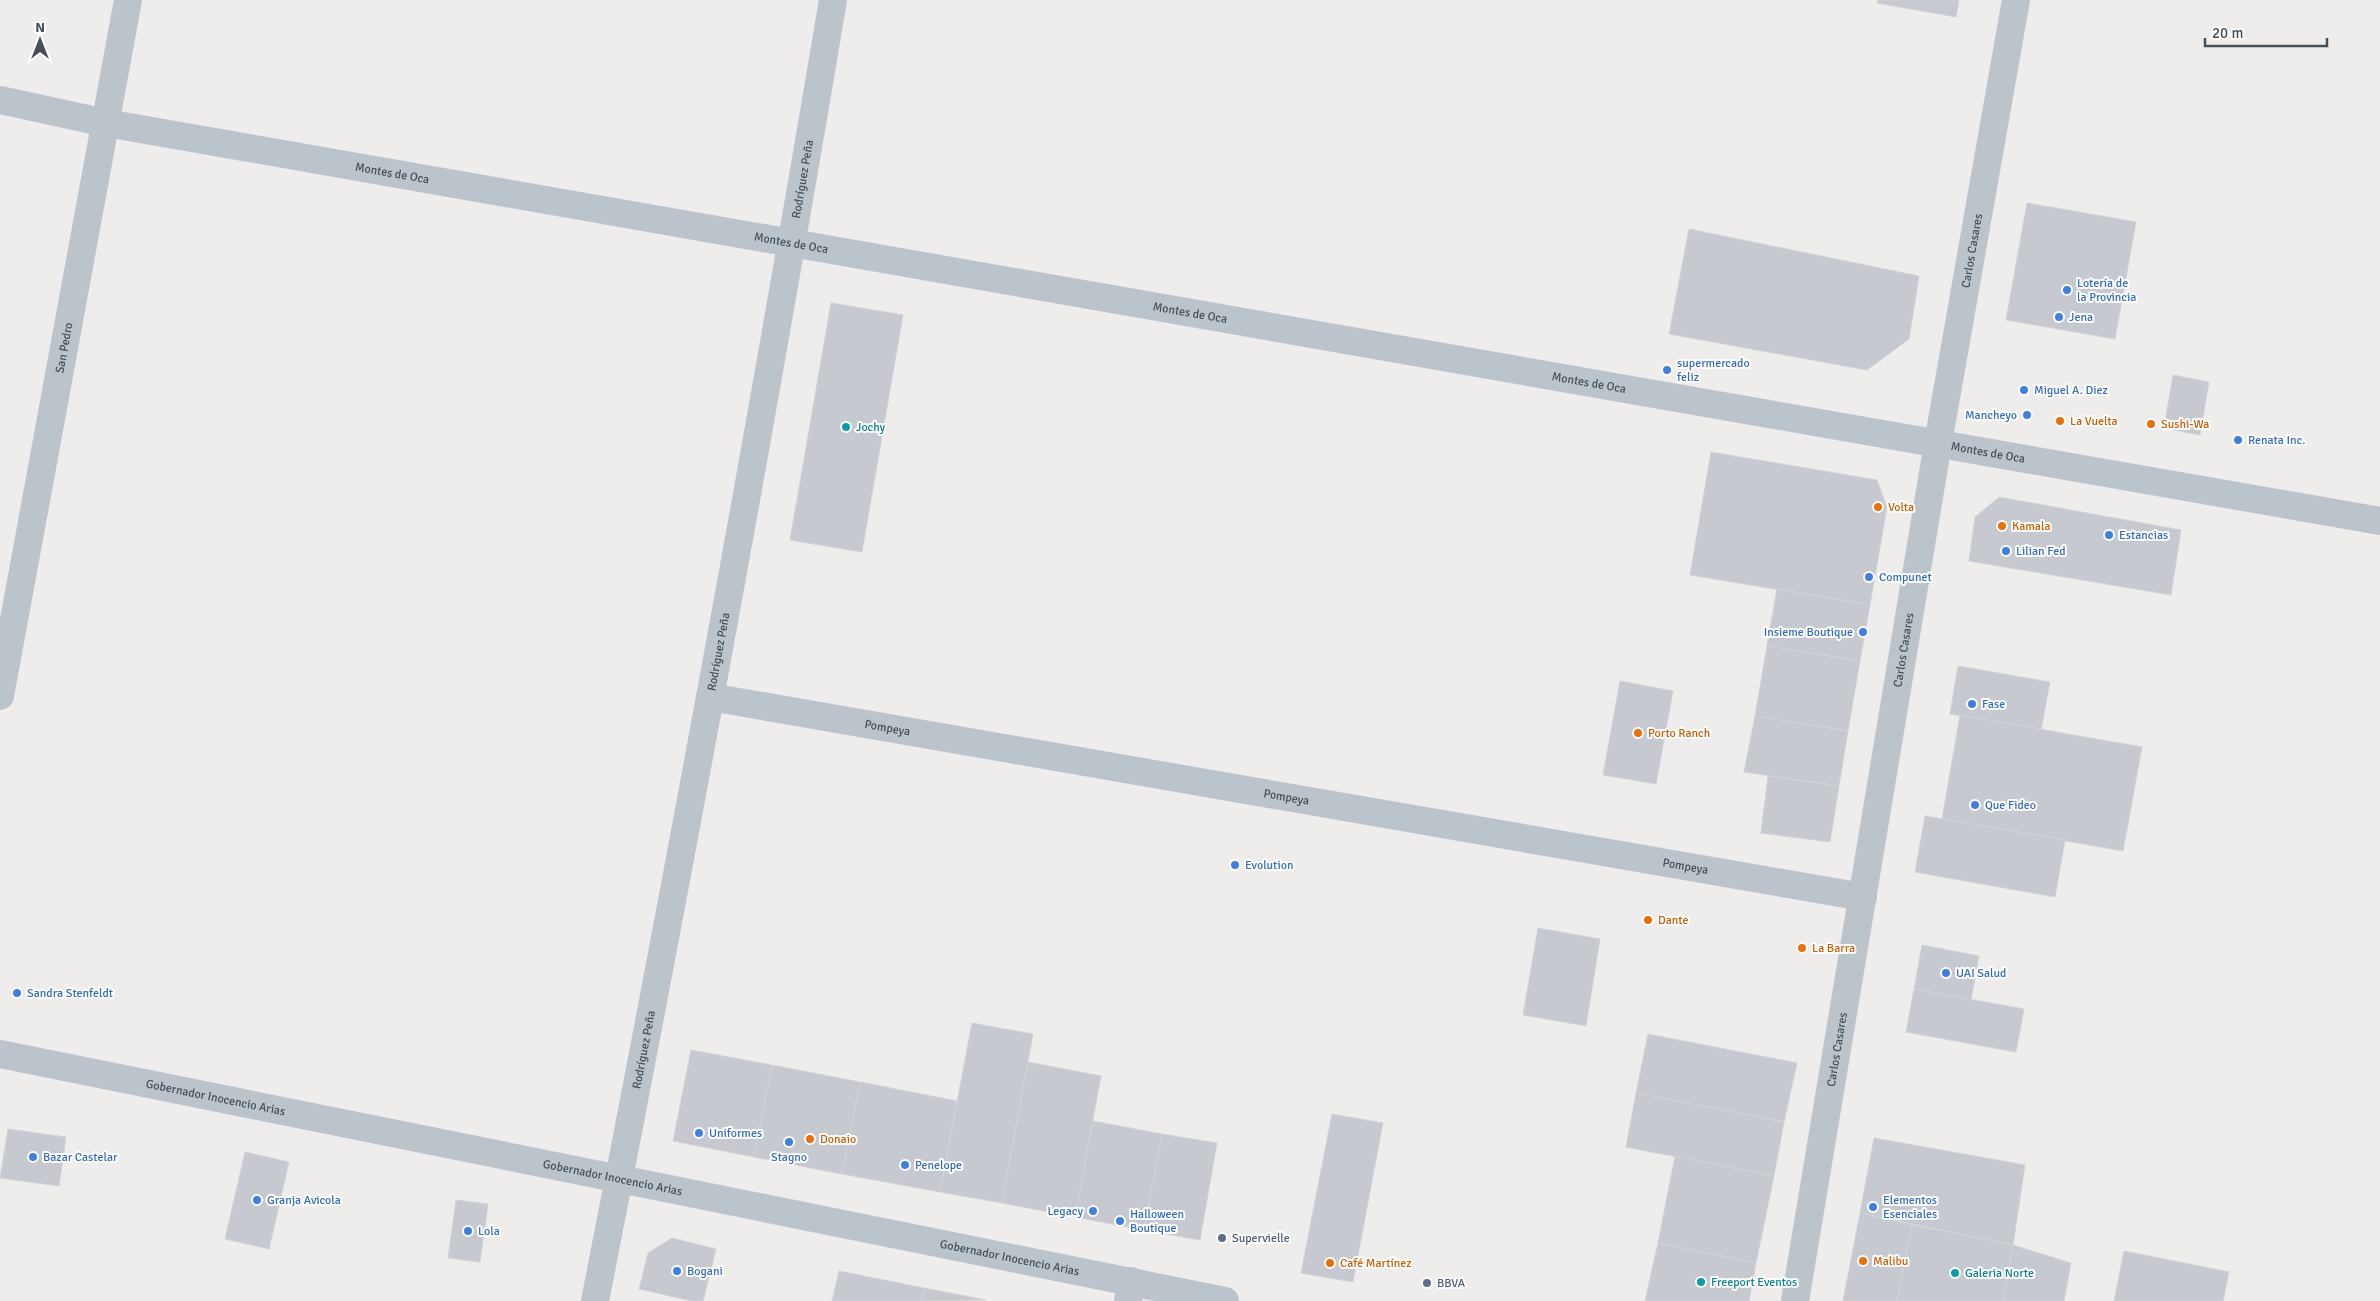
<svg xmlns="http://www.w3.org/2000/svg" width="2380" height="1301" viewBox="0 0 2380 1301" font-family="Signika,sans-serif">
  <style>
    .building { fill: #c6c9cf; stroke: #d0d3d8 }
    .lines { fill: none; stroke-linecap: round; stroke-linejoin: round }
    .minor { stroke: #bbc4cb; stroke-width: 28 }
    .tertiary { stroke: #bbc4cb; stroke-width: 28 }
    .shop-dot { fill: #3f7fe0; stroke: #fff; stroke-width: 2 }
    .food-dot { fill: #e8710a; stroke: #fff; stroke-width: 2 }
    .culture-dot { fill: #0f9aa8; stroke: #fff; stroke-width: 2 }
    .service-dot { fill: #5c6f8a; stroke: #fff; stroke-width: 2 }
    .labels { text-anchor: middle; stroke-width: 4; stroke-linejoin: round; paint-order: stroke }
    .street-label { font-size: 12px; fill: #455059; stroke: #fff }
    .shop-label { font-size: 12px; fill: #366cbe; stroke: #fff; text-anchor: start }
    .food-label { font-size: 12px; fill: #c56008; stroke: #fff; text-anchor: start }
    .culture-label { font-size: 12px; fill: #0d838f; stroke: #fff; text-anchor: start }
    .service-label { font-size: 12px; fill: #4e5e75; stroke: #fff; text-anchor: start }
  </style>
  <rect width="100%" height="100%" fill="#efecec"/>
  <!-- building -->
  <g class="building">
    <path d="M1878,0h81l-3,17 -79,-14z"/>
    <path d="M2027,203l109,19 -21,117 -109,-19z"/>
    <path d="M1689,229l230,47 -10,63 -42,31 -198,-36z"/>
    <path d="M831,303l72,12 -41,237 -72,-12z"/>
    <path d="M2173,375l36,7 -9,53 -36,-7z"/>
    <path d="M1711,452l166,28 10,27 -17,98 -180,-30z"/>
    <path d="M1999,497l182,33 -10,65 -202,-34 6,-44z"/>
    <path d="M1777,589l93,16 -10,56 -93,-15z"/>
    <path d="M1767,646l93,15 -12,70 -93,-15z"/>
    <path d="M1958,666l92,16 -9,48 -91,-16z"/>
    <path d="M1620,681l53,10 -17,93 -53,-9z"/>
    <path d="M1960,715l182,32 -19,104 -181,-32z"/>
    <path d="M1755,716l93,15 -9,55 -95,-14z"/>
    <path d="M1768,776l71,10 -9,56 -69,-9z"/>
    <path d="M1925,816l140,24 -10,57 -140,-25z"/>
    <path d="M1538,928l62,11 -14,87 -63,-11z"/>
    <path d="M1922,945l57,11 -8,44 -57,-11z"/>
    <path d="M1914,989l110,20 -8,43 -110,-20z"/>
    <path d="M972,1023l61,11 -31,169 -62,-11z"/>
    <path d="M1648,1034l149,29 -13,59 -148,-29z"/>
    <path d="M691,1050l81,15 -18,92 -81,-16z"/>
    <path d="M1028,1062l73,14 -26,141 -73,-14z"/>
    <path d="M772,1065l88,17 -18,92 -88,-17z"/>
    <path d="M860,1082l97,19 -17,91 -98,-18z"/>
    <path d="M1636,1093l148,29 -10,54 -148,-29z"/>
    <path d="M1332,1114l51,9 -30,159 -52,-9z"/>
    <path d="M1093,1121l69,13 -18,96 -69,-13z"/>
    <path d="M8,1129l58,8 -7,49 -59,-8z"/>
    <path d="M1162,1134l55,9 -17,97 -56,-10z"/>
    <path d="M1874,1138l151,27 -12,80 -153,-32z"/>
    <path d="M245,1152l44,10 -20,87 -44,-10z"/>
    <path d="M1675,1156l99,20 -18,87 -98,-20z"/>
    <path d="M456,1200l32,4 -8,58 -32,-4z"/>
    <path d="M1860,1213l52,12 -15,76h-54z"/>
    <path d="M1912,1225l101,20 -10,56h-106z"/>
    <path d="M672,1238l44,11 -13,52h-11l-53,-12 9,-36z"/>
    <path d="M1658,1243l98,20 -7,38h-104z"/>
    <path d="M2013,1245l58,18 -7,38h-61z"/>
    <path d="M2124,1251l105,21 -6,29h-109z"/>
    <path d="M839,1271l85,17 -3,13h-89z"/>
    <path d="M924,1288l62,12 -65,1z"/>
  </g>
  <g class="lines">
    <!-- minor -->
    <g class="minor">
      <path id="s1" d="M0,100l106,23 2274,398"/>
      <path id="s2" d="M0,696l128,-696"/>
      <path id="s3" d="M710,697l1153,200"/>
      <path id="s4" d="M595,1301c85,-433 165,-866 238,-1301"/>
      <path d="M1128,1301l3,-20"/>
      <path id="s5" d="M1795,1301l143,-858 78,-443"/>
    </g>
    <!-- tertiary -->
    <path class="tertiary" id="s6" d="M0,1054l1225,247"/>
  </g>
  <!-- markers -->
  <g class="shop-dot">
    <circle cx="2067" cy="290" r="5"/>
    <circle cx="2059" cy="317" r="5"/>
    <circle cx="1667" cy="370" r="5"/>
    <circle cx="2024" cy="390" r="5"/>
    <circle cx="2027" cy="415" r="5"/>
    <circle cx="2238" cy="440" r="5"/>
    <circle cx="2109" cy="535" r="5"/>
    <circle cx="2006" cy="551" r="5"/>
    <circle cx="1869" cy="577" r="5"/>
    <circle cx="1863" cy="632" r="5"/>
    <circle cx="1972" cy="704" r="5"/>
    <circle cx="1975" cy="805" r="5"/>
    <circle cx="1235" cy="865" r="5"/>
    <circle cx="1946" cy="973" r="5"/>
    <circle cx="17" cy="993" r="5"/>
    <circle cx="699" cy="1133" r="5"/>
    <circle cx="789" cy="1142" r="5"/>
    <circle cx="33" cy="1157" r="5"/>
    <circle cx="905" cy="1165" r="5"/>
    <circle cx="257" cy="1200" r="5"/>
    <circle cx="1873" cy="1207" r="5"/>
    <circle cx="1093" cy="1211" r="5"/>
    <circle cx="1120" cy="1221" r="5"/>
    <circle cx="468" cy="1231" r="5"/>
    <circle cx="677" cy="1271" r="5"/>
  </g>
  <g class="food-dot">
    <circle cx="2060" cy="421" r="5"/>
    <circle cx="2151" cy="424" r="5"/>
    <circle cx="1878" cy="507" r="5"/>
    <circle cx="2002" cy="526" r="5"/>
    <circle cx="1638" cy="733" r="5"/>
    <circle cx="1648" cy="920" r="5"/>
    <circle cx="1802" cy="948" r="5"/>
    <circle cx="810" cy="1139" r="5"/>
    <circle cx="1863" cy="1261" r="5"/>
    <circle cx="1330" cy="1263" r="5"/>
  </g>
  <g class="culture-dot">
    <circle cx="846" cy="427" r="5"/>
    <circle cx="1955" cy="1273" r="5"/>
    <circle cx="1701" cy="1282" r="5"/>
  </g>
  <g class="service-dot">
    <circle cx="1222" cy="1238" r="5"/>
    <circle cx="1427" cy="1283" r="5"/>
  </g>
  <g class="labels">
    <!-- street labels -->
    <g class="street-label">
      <text dy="4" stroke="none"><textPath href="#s1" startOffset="399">Montes de Oca</textPath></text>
      <text dy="4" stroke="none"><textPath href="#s4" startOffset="1141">Rodríguez Peña</textPath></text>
      <text dy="4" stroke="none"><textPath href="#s1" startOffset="804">Montes de Oca</textPath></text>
      <text dy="4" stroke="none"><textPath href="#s5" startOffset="1065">Carlos Casares</textPath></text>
      <text dy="4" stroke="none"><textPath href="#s1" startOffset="1209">Montes de Oca</textPath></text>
      <text dy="4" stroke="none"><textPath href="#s2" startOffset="354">San Pedro</textPath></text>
      <text dy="4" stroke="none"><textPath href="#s1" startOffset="1614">Montes de Oca</textPath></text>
      <text dy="4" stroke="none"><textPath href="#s1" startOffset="2019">Montes de Oca</textPath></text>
      <text dy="4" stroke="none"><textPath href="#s5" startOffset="660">Carlos Casares</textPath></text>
      <text dy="4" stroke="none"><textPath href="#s4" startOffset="661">Rodríguez Peña</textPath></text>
      <text dy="4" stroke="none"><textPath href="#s3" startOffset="180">Pompeya</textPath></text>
      <text dy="4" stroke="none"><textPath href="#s3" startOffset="585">Pompeya</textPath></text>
      <text dy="4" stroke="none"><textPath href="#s3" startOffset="990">Pompeya</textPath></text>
      <text dy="4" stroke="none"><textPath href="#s4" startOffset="256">Rodríguez Peña</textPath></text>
      <text dy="4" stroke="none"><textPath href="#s5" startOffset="255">Carlos Casares</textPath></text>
      <text dy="4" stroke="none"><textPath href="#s6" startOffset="220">Gobernador Inocencio Arias</textPath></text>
      <text dy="4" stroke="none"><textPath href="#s6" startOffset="625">Gobernador Inocencio Arias</textPath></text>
      <text dy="4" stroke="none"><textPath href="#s6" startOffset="1030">Gobernador Inocencio Arias</textPath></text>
    </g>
    <!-- shop labels -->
    <g class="shop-label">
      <text x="2077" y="287">Lotería de<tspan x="2077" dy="14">la Provincia</tspan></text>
      <text x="2069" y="321">Jena</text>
      <text x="1677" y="367">supermercado<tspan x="1677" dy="14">feliz</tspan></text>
      <text x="2034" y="394">Miguel A. Diez</text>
      <text x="2017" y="419" text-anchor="end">Mancheyo</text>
      <text x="2248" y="444">Renata Inc.</text>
      <text x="2119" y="539">Estancias</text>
      <text x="2016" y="555">Lilian Fed</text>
      <text x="1879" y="581">Compunet</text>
      <text x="1853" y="636" text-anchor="end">Insieme Boutique</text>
      <text x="1982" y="708">Fase</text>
      <text x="1985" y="809">Que Fideo</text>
      <text x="1245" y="869">Evolution</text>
      <text x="1956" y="977">UAI Salud</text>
      <text x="27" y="997">Sandra Stenfeldt</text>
      <text x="709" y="1137">Uniformes</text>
      <text x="43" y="1161">Bazar Castelar</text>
      <text x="789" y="1161" text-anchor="middle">Stagno</text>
      <text x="915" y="1169">Penelope</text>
      <text x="267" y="1204">Granja Avicola</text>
      <text x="1883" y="1204">Elementos<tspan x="1883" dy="14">Esenciales</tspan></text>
      <text x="1083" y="1215" text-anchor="end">Legacy</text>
      <text x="1130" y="1218">Halloween<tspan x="1130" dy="14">Boutique</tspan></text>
      <text x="478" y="1235">Lola</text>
      <text x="687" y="1275">Bogani</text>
    </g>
    <!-- food labels -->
    <g class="food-label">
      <text x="2070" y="425">La Vuelta</text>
      <text x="2161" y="428">Sushi-Wa</text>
      <text x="1888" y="511">Volta</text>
      <text x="2012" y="530">Kamala</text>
      <text x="1648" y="737">Porto Ranch</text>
      <text x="1658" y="924">Dante</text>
      <text x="1812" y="952">La Barra</text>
      <text x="820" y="1143">Donaio</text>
      <text x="1873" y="1265">Malibu</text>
      <text x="1340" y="1267">Café Martínez</text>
    </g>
    <!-- culture labels -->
    <g class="culture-label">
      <text x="856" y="431">Jochy</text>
      <text x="1965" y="1277">Galeria Norte</text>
      <text x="1711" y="1286">Freeport Eventos</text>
    </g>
    <!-- service labels -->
    <g class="service-label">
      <text x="1232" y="1242">Supervielle</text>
      <text x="1437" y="1287">BBVA</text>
    </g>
  </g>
  <!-- north arrow -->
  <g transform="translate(40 40)" stroke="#ffffff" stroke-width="4" paint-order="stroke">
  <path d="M0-4L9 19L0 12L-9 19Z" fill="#455059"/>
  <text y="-8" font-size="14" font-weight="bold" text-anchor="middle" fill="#455059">N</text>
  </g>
  <!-- scale -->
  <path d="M2205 38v8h122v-8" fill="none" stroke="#455059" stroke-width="2.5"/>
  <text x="2212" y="38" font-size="15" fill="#455059" stroke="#ffffff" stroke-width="4" paint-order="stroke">20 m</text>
</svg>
